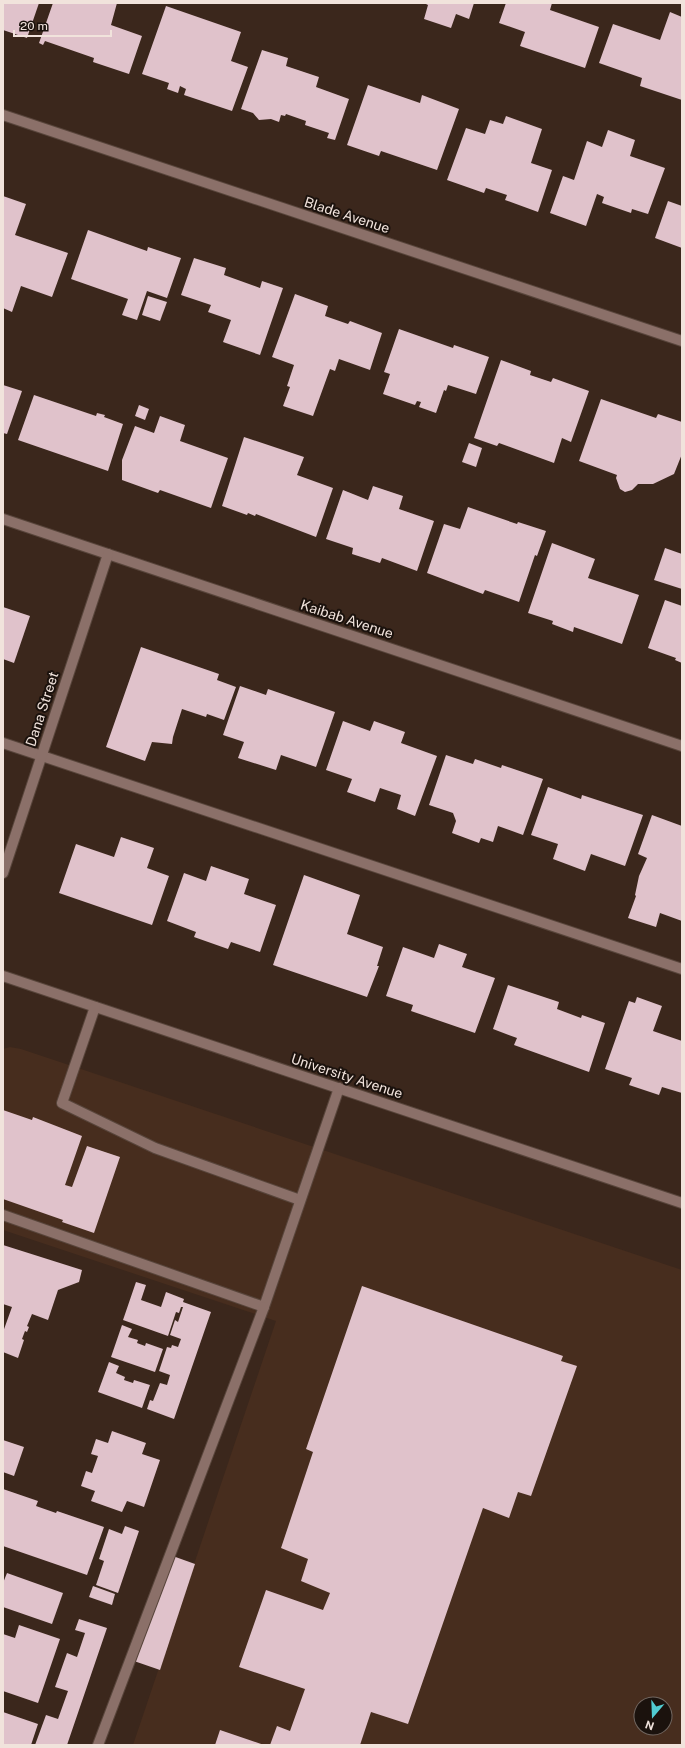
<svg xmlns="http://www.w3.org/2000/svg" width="685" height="1748" viewBox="0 0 685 1748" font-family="'Public Sans',sans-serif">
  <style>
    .built { fill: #472d1e; fill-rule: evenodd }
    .building { fill: #e0c2cb }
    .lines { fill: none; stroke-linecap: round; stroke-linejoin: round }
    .minor-casing { stroke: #58453b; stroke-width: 12 }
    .minor { stroke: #8b7069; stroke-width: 10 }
    .labels { text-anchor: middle; stroke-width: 4; stroke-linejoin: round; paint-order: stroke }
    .street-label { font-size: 14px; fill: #f1e3dc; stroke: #1b120d }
  </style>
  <rect width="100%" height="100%" fill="#3b271c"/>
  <!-- built -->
  <path class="built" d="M10,1047l11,2 661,221v475h-549l143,-424 -273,-91v-181zM641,1704h24v24h-24z"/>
  <!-- building -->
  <g class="building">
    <path d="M3,3h36l-12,35 -24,-8z"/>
    <path d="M53,3h64l-6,22 31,11 -13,38 -36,-12 1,-4 -49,-17 -2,4 -4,-2z"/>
    <path d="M424,3h50l-5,16 -13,-5 -5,14 -27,-9 4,-14z"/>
    <path d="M506,3h46l-2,7 49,17 -14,41 -65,-22 5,-14 -26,-9z"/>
    <path d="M166,6l75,26 -10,29 17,6 -16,44 -48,-16 2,-6 -6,-3 -2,7 -11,-4 2,-6 -27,-9z"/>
    <path d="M670,12l12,5v83l-42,-14 2,-8 -43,-15 14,-39 47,16z"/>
    <path d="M262,50l26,8 -2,8 33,11 -3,10 33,12 -14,41 -8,-2 2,-5 -24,-8 1,-4 -20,-7 -1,2 -4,-1 -2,7 -8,-3 -12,1 -6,-7 -12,-4z"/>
    <path d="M368,85l52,18 2,-8 37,14 -22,61 -56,-19 -2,5 -32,-11z"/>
    <path d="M506,116l36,13 -11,34 21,7 -14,42 -33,-12 2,-5 -21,-7 -2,5 -37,-13 19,-52 19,6 5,-14 13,4z"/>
    <path d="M608,130l27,10 -5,16 35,12 -17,46 -16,-5 -1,4 -29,-10 2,-6 -7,-3 -11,32 -36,-13 13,-37 11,4 13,-39 15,6z"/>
    <path d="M3,196l23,8 -11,31 53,18 -16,44 -31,-11 -9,26 -9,-4z"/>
    <path d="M668,201l14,5v42l-27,-10z"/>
    <path d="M88,230l59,21 1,-4 33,11 -14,40 -20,-7 -10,29 -15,-5 6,-16 -57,-20z"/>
    <path d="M194,258l32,10 -2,7 36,13 2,-7 21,7 -23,67 -37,-13 8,-22 -23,-8 3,-7 -30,-10z"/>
    <path d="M295,294l33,12 -3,10 23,8 2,-3 32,12 -12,37 -31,-11 -4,12 -5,-2 -17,47 -30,-10 7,-19 -3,-1 7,-21 -22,-8z"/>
    <path d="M148,296l19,6 -7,19 -18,-6z"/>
    <path d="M399,329l54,19 1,-3 35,12 -13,37 -28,-9 -2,6 -2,-1 -8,23 -17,-6 2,-5 -4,-1 -2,4 -32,-11 7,-20 -6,-2z"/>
    <path d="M501,360l30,11 -1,4 21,7 2,-4 36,13 -18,51 -9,-4 -8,25 -55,-20 -2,3 -23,-8z"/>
    <path d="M3,385l19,6 -15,43 -4,-1z"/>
    <path d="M34,395l62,21 1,-3 8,2 -1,2 19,7 -15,47 -90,-31z"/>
    <path d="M601,399l55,19 2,-4 24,8v32l-8,20 -21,10h-15l-6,6 -7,2 -5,-3 -4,-11 1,-3 -38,-14z"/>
    <path d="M139,405l10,4 -4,11 -10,-4z"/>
    <path d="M160,416l25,9 -5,16 48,17 -17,50 -51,-18 -2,3 -36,-13v-20l13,-34 19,7z"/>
    <path d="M244,437l60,20 -7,18 36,13 -17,49 -60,-23 -1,2 -7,-3 -1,2 -25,-9z"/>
    <path d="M469,443l13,5 -6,19 -14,-5z"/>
    <path d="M373,486l30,10 -4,13 35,12 -17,50 -35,-13 -2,5 -28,-9 1,-6 -27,-9 17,-49 25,10z"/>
    <path d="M468,507l49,17 1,-2 28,9 -9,25 -2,-1 -16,47 -34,-12 -2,4 -56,-21 17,-49 16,5z"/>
    <path d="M552,543l43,16 -7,19 51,17 -17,49 -48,-17 -1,5 -21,-8 1,-3 -25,-8z"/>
    <path d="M665,548l17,6v35l-28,-9z"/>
    <path d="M665,600l17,6v57l-7,-3 1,-2 -28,-10z"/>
    <path d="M3,607l27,9 -16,47 -11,-4z"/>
    <path d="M141,647l78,27 -2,6 19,7 -12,33 -17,-6 -1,3 -24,-8 -9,28 -1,7 -20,-2 -7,19 -39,-14z"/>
    <path d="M240,686l26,9 2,-6 67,23 -19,55 -35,-12 -5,15 -38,-12 6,-16 -21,-7z"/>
    <path d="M343,721l27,10 4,-10 31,11 -4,11 36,13 -22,60 -18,-7 4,-14 -21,-7 -5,14 -28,-10 5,-13 -26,-9z"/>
    <path d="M446,755l27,9 2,-5 26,9 1,-3 41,14 -20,56 -25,-9 -5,16 -12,-4 -2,5 -27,-10 4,-12 -3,-8 -24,-8z"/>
    <path d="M548,787l33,12 1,-4 61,20 -18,51 -34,-12 -6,17 -32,-12 5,-15 -27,-9z"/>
    <path d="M652,815l30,11v95l-22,-8 -4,14 -28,-9 8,-22 -1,-1 4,-19 8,-18 -9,-4z"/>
    <path d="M121,837l33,11 -7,20 22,8 -17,49 -93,-32 17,-49 38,13z"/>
    <path d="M211,866l38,13 -5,15 32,11 -16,47 -29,-10 -3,7 -34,-12 2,-5 -29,-11 17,-48 22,8z"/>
    <path d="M304,875l56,20 -13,39 36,13 -6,19h2l-12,31 -94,-32z"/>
    <path d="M439,944l28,10 -5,13 33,11 -20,55 -64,-22 2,-6 -27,-9 17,-49 31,11z"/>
    <path d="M508,985l51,17 -2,7 24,9 1,-3 23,8 -16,49 -75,-27 3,-7 -24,-9z"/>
    <path d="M637,997l25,9 -9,25 29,10v52l-20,-6 -3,8 -30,-10 3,-7 -27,-9 24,-68 6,2z"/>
    <path d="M3,1110l29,10 1,-3 49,19 -17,49 7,2 15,-41 33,11 -26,76 -32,-11 1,-2 -60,-21z"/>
    <path d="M3,1245l79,25 -3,12 -21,8 -10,30 -16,-6 -5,12 2,1 -2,5 -2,-1 -3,8 2,1 -6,18 -15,-6v-20l9,-25 -9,-3z"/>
    <path d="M136,1282l10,3 -5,15 20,7 5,-15 18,7 -1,3 28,10 -37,107 -27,-10 3,-9 3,1 7,-18 7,2 3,-10 -11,-4 8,-24 4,1 1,-3 6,2 3,-8 -11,-4 5,-15 3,2 5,-15h-2l-2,6 -3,-1 -8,24 -45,-16z"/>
    <path d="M362,1286l201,70 -2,5 16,5 -46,130 -13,-4 -9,26 -26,-10 -75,216 -37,-12 -11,33h-90l7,-19 13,5 15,-42 -66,-22 27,-77 57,20 7,-17 -29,-12 7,-22 -27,-11 32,-96 -7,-3z"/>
    <path d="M122,1325l10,4 -4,8 10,3 -1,3 8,3 1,-3 17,6 -8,23 -44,-15z"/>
    <path d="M109,1362l10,4 -3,7 9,4 -1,3 9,3 1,-3 16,5 -8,23 -44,-16z"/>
    <path d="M112,1431l34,12 -4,11 18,6 -16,47 -17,-6 -5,11 -31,-11 4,-10 -14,-5 5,-15 6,2 6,-17 -7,-2 5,-15 12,4z"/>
    <path d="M3,1440l21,7 -10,29 -11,-4z"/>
    <path d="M3,1489l35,12 -2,5 20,7 1,-2 47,16 -17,48 -84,-29z"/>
    <path d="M125,1526l14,5 -21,62 -22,-8 8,-24 -5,-2 10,-30 13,5z"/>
    <path d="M170,1555l25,9 -35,106 -26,-9z"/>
    <path d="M7,1573l56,20 -11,31 -49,-17v-24z"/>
    <path d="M93,1586l22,8 -3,11 -23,-8z"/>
    <path d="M79,1619l28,9 -40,117h-32l11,-30 12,4 10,-28 -13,-4 12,-34 10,4 8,-24 -10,-3z"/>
    <path d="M19,1625l41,14 -22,64 -35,-12v-57l12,4z"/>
    <path d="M3,1712l35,12 -7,21h-28z"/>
    <path d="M220,1730l44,15h-49z"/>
  </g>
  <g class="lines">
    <defs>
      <g id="minor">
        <path d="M3,115l679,226"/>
        <path d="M3,519l679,227"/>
        <path d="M3,743l679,226"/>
        <path d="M3,873l105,-319"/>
        <path d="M3,976l679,227"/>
        <path d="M95,1007l-33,96 93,45 145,52"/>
        <path d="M3,1215l261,92 75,-219"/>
        <path d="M98,1745l166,-438"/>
      </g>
    </defs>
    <!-- minor casing -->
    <use href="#minor" class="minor-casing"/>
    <!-- minor -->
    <use href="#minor" class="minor"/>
  </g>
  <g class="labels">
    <!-- street labels -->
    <g class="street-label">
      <text transform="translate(347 215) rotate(18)" y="5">Blade Avenue</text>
      <text transform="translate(347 619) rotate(18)" y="5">Kaibab Avenue</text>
      <text transform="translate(42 709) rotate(-72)" y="5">Dana Street</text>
      <text transform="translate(347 1076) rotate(18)" y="5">University Avenue</text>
    </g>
  </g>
  <!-- border -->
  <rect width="685" height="1748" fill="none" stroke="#f1e3dc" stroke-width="8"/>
  <!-- north arrow -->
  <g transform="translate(653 1716) rotate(199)"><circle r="19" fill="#1b120d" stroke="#716660"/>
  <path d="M0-3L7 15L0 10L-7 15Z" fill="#51ccd2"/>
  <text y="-6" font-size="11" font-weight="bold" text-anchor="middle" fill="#f1e3dc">N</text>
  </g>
  <!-- scale -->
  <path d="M14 30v6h97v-6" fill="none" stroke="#f1e3dc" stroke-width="2"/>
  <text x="20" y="30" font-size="12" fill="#f1e3dc" stroke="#1b120d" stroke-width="3" paint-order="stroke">20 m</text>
</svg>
